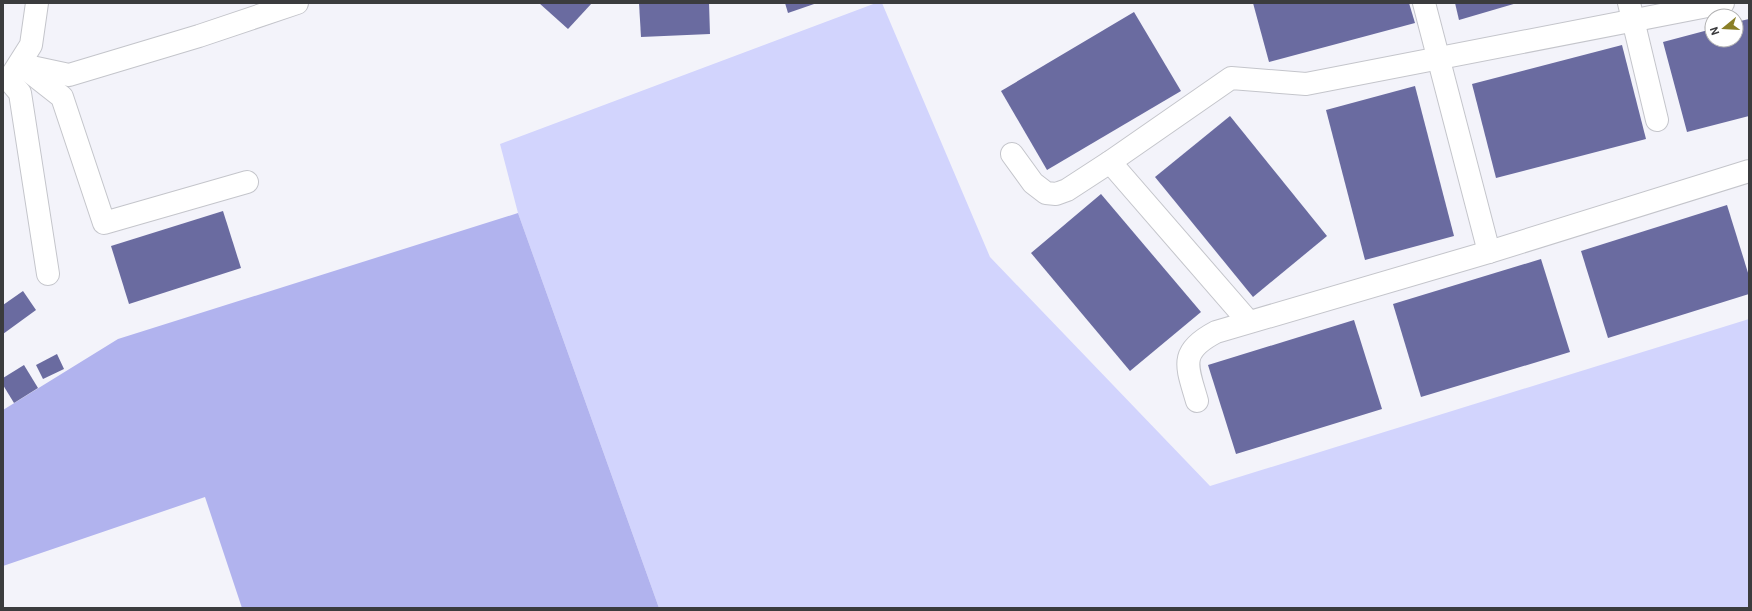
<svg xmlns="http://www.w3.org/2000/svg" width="1752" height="611" viewBox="0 0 1752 611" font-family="Roboto,sans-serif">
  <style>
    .green { fill: #d2d4fd }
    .forest { fill: #b1b3ee }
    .building { fill: #6a6ba0 }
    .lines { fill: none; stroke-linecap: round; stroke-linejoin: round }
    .minor-casing { stroke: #c4c5cb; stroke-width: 24 }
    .minor { stroke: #fff; stroke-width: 22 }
  </style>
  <rect width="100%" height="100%" fill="#f3f3fa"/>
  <!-- green -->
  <path class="green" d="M876,3h6l108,254 220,229 539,-167v289h-1090l-141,-395 -18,-69z"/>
  <!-- forest -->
  <path class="forest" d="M518,213l141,395h-417l-37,-111 -202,69v-156l115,-71z"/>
  <!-- building -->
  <g class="building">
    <path d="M539,3h53l-24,26z"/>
    <path d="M639,3h70l1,31 -69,3z"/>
    <path d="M785,3h32l-29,10z"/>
    <path d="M1253,3h156l6,20 -146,39z"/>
    <path d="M1455,3h62l-58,17z"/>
    <path d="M1134,12l47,79 -134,79 -46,-79z"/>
    <path d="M1749,19v97l-62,16 -24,-90 49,-13v11h24v-18z"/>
    <path d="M1622,45l24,94 -150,39 -24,-94z"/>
    <path d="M1415,86l39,150 -89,24 -39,-150z"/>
    <path d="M1230,116l97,120 -74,61 -98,-120z"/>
    <path d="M1101,194l100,118 -71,59 -99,-118z"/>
    <path d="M1727,205l22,71v18l-141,44 -27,-87z"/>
    <path d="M223,211l18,57 -112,36 -18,-58z"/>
    <path d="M1541,259l29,93 -149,45 -28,-93z"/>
    <path d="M23,291l13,19 -33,24v-29z"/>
    <path d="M1354,320l28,89 -146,45 -28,-89z"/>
    <path d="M57,354l7,15 -21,10 -7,-14z"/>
    <path d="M24,365l14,23 -24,15 -11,-18v-7z"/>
  </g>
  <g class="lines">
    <defs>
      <g id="minor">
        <path d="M1424,3l65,249"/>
        <path d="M1629,3l28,117"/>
        <path d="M20,64l42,33 42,126 143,-41"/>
        <path d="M27,66l42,9 130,-39 98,-33"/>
        <path d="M12,75l19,-30 6,-42"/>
        <path d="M8,79l12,14 28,181"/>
        <path d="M1012,154l21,29 13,10 10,1 11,-4 43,-28 121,-84 75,6 417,-81"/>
        <path d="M1110,162l138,159"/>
        <path d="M1197,401c-10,-35 -19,-49 19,-69l273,-80 260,-81"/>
      </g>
    </defs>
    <!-- minor casing -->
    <use href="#minor" class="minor-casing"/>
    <!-- minor -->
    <use href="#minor" class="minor"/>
  </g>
  <!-- border -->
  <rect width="1752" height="611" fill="none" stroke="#3b3c3e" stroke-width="8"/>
  <!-- north arrow -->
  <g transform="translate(1724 28) rotate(252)"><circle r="19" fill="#ffffff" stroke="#b1b1b2"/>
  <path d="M0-3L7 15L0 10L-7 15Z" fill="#8a7f26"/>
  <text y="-6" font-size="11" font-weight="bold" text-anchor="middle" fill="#3b3c3e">N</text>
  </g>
</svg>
